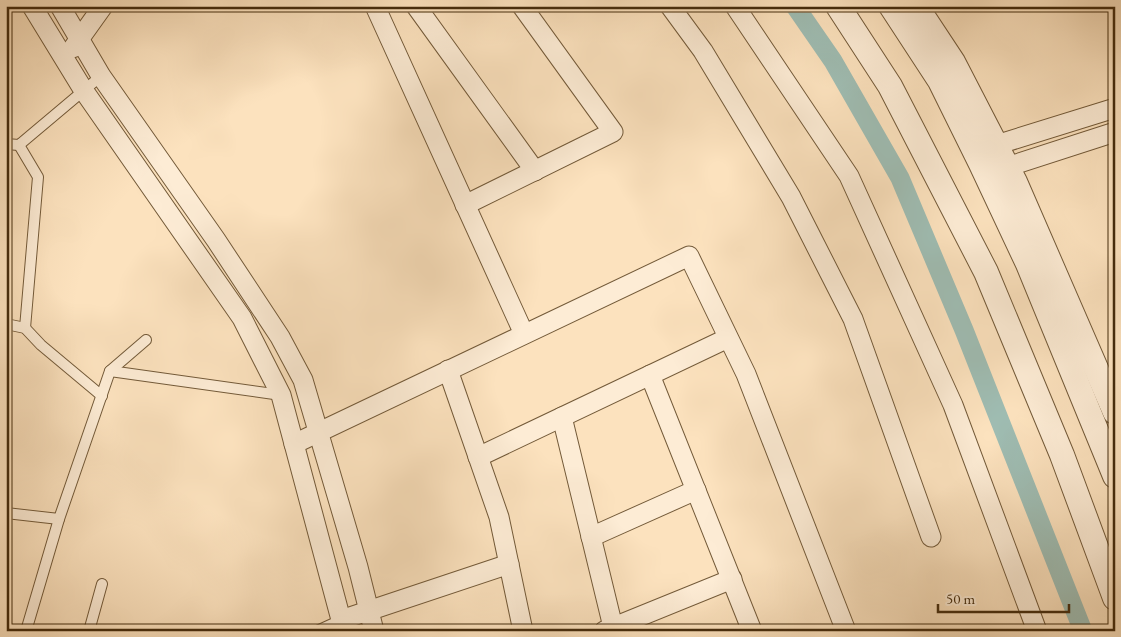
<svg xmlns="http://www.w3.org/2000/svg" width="1121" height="637" viewBox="0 0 1121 637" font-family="'EB Garamond',serif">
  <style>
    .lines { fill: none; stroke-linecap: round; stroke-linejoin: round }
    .canal { stroke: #9fbdb3; stroke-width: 19 }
    .service-casing { stroke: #735a39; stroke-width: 12 }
    .minor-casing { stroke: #735a39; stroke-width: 21 }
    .tertiary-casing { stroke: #735a39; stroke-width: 26 }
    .service { stroke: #fdecd5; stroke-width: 10 }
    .minor { stroke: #fdecd5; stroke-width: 19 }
    .tertiary { stroke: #fdecd5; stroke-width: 24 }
  </style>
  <rect width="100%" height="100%" fill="#fce2be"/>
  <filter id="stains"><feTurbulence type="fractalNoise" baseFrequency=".004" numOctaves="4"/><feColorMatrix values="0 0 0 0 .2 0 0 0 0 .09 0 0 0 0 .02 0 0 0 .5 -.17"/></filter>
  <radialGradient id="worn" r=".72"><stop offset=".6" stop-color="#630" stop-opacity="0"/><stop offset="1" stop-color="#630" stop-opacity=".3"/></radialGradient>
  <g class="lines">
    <!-- canal -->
    <path class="canal" d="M795,6l38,55 67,117 64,152 119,301"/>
    <defs>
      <g id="service">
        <path d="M6,144l13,1 82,-69"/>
        <path d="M19,145l19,32 -13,151"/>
        <path d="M6,324l19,4 16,17 61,51"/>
        <path d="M110,371l171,24"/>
        <path d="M6,513l53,6"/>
        <path d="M26,631l33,-112 51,-148 36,-31"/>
        <path d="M89,631l13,-47"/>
        <path d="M317,631l24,-11"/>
      </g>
      <g id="minor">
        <path d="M32,6l52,85 158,227 39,77 63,236"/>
        <path d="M60,6l41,70 115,164 64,97 23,43 55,187 16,64"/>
        <path d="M375,6l149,328"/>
        <path d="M416,6l119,165"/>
        <path d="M670,6l33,45 88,146 62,122 78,218"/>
        <path d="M735,6l114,170 104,229 84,226"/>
        <path d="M73,48l30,-42"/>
        <path d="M988,155l8,-10 119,-37"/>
        <path d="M994,165l13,2 108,-35"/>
        <path d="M465,205l148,-73 -91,-126"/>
        <path d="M448,370l51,147 24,114"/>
        <path d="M650,375l102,256"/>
        <path d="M562,417l51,210"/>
        <path d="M294,444l395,-188 57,118 100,257"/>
        <path d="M478,457l250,-119"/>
        <path d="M591,537l105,-47"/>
        <path d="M341,620l168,-56"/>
        <path d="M604,631l128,-52"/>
      </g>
      <g id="tertiary">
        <path d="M838,6l52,80 96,186 76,183 53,143"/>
        <path d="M891,6l49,75 41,83 47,100 87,212"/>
        <path d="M916,6l37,56 62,120 100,230"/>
      </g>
    </defs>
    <!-- service casing -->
    <use href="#service" class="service-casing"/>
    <!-- minor casing -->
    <use href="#minor" class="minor-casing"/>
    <!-- tertiary casing -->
    <use href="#tertiary" class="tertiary-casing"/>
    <!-- service -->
    <use href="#service" class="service"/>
    <!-- minor -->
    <use href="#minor" class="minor"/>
    <!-- tertiary -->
    <use href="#tertiary" class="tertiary"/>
  </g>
  <!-- margin -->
  <rect width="1121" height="637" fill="none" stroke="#fce2be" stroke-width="25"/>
  <rect x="8" y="8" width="1106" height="622" fill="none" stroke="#452c0d" stroke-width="2.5"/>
  <rect x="12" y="12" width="1096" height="612" fill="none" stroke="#452c0d"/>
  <!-- scale -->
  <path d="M938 604v8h131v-8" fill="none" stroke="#452c0d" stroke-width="2.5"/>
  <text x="946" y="604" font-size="15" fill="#452c0d" stroke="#fdecd5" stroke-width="4" paint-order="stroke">50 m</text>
  <rect width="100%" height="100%" filter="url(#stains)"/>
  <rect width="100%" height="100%" fill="url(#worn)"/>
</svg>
